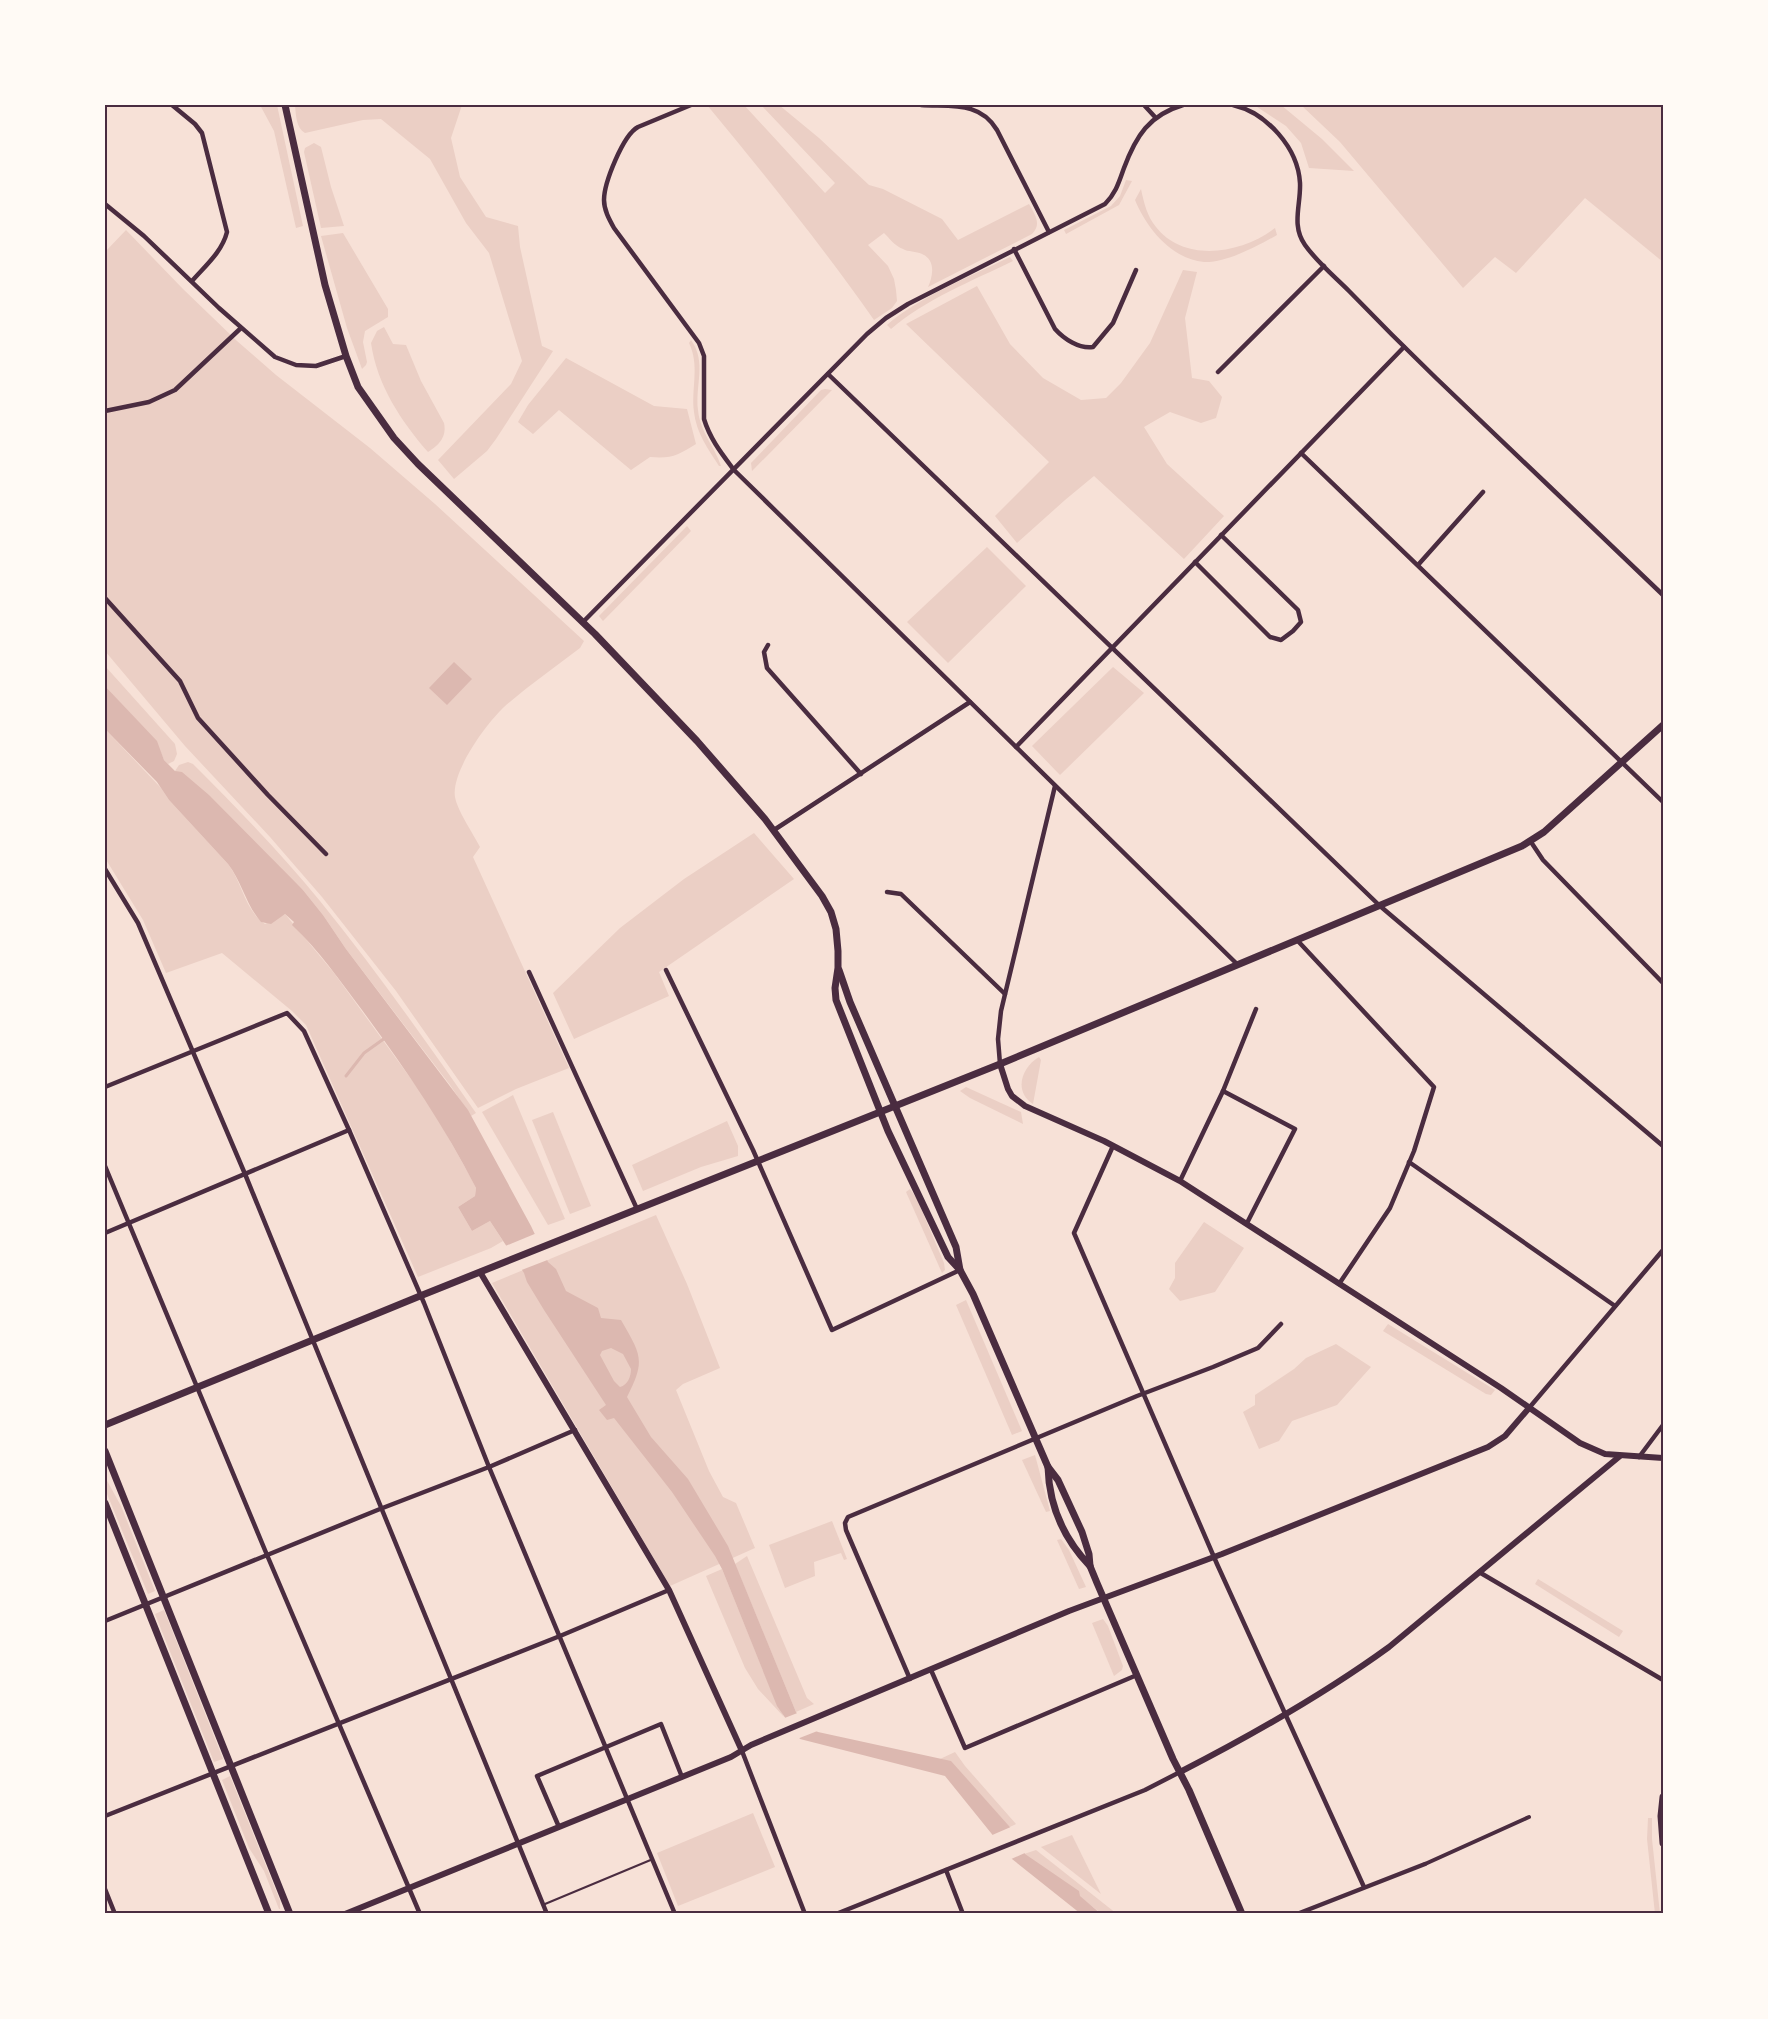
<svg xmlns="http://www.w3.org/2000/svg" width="1768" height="2019" viewBox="0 0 1768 2019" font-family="Karla,sans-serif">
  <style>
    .green { fill: #ebcfc5 }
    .water { fill: #dcb8b0; fill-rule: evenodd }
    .pier { fill: #f7e1d7 }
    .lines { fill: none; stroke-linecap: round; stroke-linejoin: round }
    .stream { stroke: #dcb8b0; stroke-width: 3 }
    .service { stroke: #4a2c40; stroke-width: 2 }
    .pedestrian { stroke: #4a2c40; stroke-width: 4 }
    .minor { stroke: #4a2c40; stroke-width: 4.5 }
    .tertiary { stroke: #4a2c40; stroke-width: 6 }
    .secondary { stroke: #4a2c40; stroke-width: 7 }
    .neatline { fill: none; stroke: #4a2c40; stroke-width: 2 }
  </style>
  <rect width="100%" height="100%" fill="#f7e1d7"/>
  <!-- green -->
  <g class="green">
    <path d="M260,105h17l26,121 -7,2 -22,-97z"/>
    <path d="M295,105h167l-11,33 9,39 26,40 32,9 2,21 22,99 11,5 -57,88 -9,12 -33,28 -16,-19 73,-76 11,-23 -33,-108 -23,-30 -36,-64 -49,-40 -18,1 -58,13c-9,-5 -9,-18 -10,-28z"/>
    <path d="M707,105h37l81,88 10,-10 -74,-78h18l40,33 50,47 14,4 59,30 16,21 71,-36c6,11 13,20 3,30l-104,53c5,-11 8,-27 -6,-33 -6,-3 -14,-2 -19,-5 -8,-3 -13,-10 -19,-16l-16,12 20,21 6,13 2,11 1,11 -5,7 -18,12c-52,-74 -109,-145 -167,-215z"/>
    <path d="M1254,105h27l41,34 32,32 -45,-3 -8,-25 -15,-17z"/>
    <path d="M1301,105h362v157l-78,-64 -69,75 -21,-16 -32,31 -123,-146z"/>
    <path d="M314,143l7,4 10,40 13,39 -23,2 -17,-76 1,-4z"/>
    <path d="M1126,180l6,1 -13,24 -53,29 -2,-4 47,-24 9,-10z"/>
    <path d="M1141,189c3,14 6,27 15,38 29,37 87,26 119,1l2,7c-19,11 -51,28 -73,27 -33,-3 -58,-35 -69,-62z"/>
    <path d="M126,230l57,59 54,52 39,34 94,73 65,56 149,137 -4,7c-25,19 -52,38 -76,59 -18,17 -53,65 -49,90 3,15 18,36 25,50l-7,10 96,211 -53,21 -38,19 -82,-117 -74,-94 -52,-60 -85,-91 -80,-95v-399z"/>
    <path d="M343,233l45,76v8l-23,14 -2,11 4,20 -1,3 -4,4 -15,-41 -26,-92z"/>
    <path d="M1010,257l3,4c-41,20 -87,38 -122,68l-4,-4c32,-28 84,-49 123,-68z"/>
    <path d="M1183,270l14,2 -12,46 7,60 17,3 13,16 -6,21 -15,5 -31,-11 -26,15 23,37 57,52 -40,43 -90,-83 -29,24 -48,43 -22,-27 54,-54 -143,-138 71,-38 33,58 33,34 38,22 25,-2 15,-15 29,-40z"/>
    <path d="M384,327l9,17 13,1 15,36 23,42c3,14 -5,22 -16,29 -27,-31 -51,-67 -57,-109l6,-12z"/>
    <path d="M691,340c16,22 4,45 7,70 2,22 17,37 23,56h-2c-11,-17 -23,-34 -25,-54 -3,-24 6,-46 -5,-69z"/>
    <path d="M566,358l88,48 33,3 9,35c-18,11 -24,15 -46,13l-19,13 -72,-60 -26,24 -15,-12 10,-17z"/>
    <path d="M825,389l7,1 -80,81 -1,-8 70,-73z"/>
    <path d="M687,526l4,5 -88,90 -4,-5z"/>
    <path d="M987,547l39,39 -78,77 -41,-41z"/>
    <path d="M105,666l70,78 2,10 -3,7 -6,3 -4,-4 -8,-19 -51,-55z"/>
    <path d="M1113,667l31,26 -84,82 -28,-29z"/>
    <path d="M105,729l56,59 8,12 59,64c14,18 17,47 37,60l20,-10 49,59 96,132 41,73 5,10 -1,8 -17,11 14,24 18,-10 13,20 -12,7 -73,29 -112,-252 -14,-14 -70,-58 -56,20 -23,-53 -38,-62z"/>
    <path d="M188,762l5,2c44,44 87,88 127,137 55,68 106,140 156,212l-5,3 -21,-31 -104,-136 -23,-34 -20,-25 -128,-119 4,-6z"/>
    <path d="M754,833l40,46 -135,93 10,24 -95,43 -21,-46 67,-65 64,-49z"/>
    <path d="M1039,1057l2,3 -8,44c-20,-13 -11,-37 6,-47z"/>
    <path d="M966,1087l55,25 2,12 -53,-26 -10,-7z"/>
    <path d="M513,1095l52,124 -17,6 -66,-113z"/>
    <path d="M553,1112l38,94 -21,8 -38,-94z"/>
    <path d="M727,1121l11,25v10l-37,11 -58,24 -11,-26z"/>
    <path d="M910,1189l7,10 27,64 1,7 -3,3 -36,-81z"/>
    <path d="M656,1215l31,69 33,84 -37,16 -7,6 33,81 14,26 13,6 19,45 -85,38 -178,-303z"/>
    <path d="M1204,1222l40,26 -29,44 -35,9 -11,-12 6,-11v-15z"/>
    <path d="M966,1300l56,131 -10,4 -56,-130z"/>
    <path d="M1388,1324l107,66 -4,5 -5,-1 -103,-63z"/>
    <path d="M1336,1344l35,23 -34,38 -45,16 -13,20 -20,8 -16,-37 12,-7v-10l39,-26 12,-11z"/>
    <path d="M1035,1455l15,56 -4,1 -24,-52z"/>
    <path d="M105,1477l16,29 34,85 -7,3 -43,-105z"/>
    <path d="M832,1521l15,38 -3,1 -3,-7 -27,9 1,14 -30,12 -16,-43z"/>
    <path d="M1061,1539l8,11 17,37 -7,2 -22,-49z"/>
    <path d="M747,1556l60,142 7,6 -18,8 -61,-148z"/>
    <path d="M722,1569l47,116 15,32 -26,-28 -13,-21 -39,-92z"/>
    <path d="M1538,1579l85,52 -4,6 -84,-53z"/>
    <path d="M164,1610l59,149 -9,3 -59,-148z"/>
    <path d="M1103,1619l5,7 15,40 -1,4 -8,6 -22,-53z"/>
    <path d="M955,1752l10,14 51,58 -6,3 -59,-65 -11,-3z"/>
    <path d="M230,1776l50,125v8h-1l-15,-38 -15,-23 -27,-68z"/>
    <path d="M753,1813l22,54 -97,39 -21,-53z"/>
    <path d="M1648,1818h4v21l8,75h-5l-8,-75z"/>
    <path d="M1072,1835l29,59 -60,-47z"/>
    <path d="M1036,1850l81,64h-15l-78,-60z"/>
  </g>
  <!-- water -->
  <g class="water">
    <path d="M454,662l18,17 -25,26 -18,-17z"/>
    <path d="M105,686l52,55 7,19 11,11 7,1 27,23 94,95 20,25 23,34 122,161 63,116 17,36 8,7 10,22 32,17 3,10 20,2c20,35 25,40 6,77l24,40 37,42 40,67 68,166 12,15 10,5 133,29 59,66 15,27 54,37 1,5 21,18h-20l-69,-55 -67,-83 -145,-37 -23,-33 -55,-137 -7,-13 -43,-64 -58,-74 -7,2 -8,-10 7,-5 -62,-95 -17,-28 -3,-9 -34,-52 -18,10 -14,-24 17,-11 1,-8c-32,-63 -72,-121 -114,-178 -22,-29 -43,-60 -70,-85l2,-3 -9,-8 -14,10 -10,-2c-15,-17 -19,-40 -33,-58l-59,-64 -12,-18 -52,-53zM611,1348l12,6 8,15c0,7 -3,16 -11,18l-6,-6 -14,-26 2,-4z"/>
  </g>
  <!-- pier -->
  <g class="pier">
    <path d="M537,1233l13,26 -31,12 -16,-24z"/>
    <path d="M800,1712l10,13 10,5 -23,9 -15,-20z"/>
    <path d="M1013,1826l14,26 -18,8 -19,-24z"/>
  </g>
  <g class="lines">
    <!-- stream -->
    <path class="stream" d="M346,1076l18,-23 21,-15"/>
    <!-- service -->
    <path class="service" d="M545,1904l108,-45"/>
    <!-- pedestrian -->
    <path class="pedestrian" d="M1425,1864l104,-47"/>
    <!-- minor -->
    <g class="minor">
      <path d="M172,105l23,19 7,9 25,99c-5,20 -22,34 -35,49"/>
      <path d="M691,105l-53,22c-15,8 -34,56 -34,73 0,10 5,19 10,28l85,115 5,13v63c6,20 18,35 30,51l504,495"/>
      <path d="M921,105c30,2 59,-4 76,25l52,102"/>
      <path d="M1144,105l11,12"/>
      <path d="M1233,105c34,8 65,43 67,78 1,22 -9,42 5,62 12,17 29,31 44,46 28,29 57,58 87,87 76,72 151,145 227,217"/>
      <path d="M105,204l39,32 75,72 56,49 21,8 20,1 30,-10"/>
      <path d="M1014,249l41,80c9,10 24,20 38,18l20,-24 23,-53"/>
      <path d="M1218,372l106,-106"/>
      <path d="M828,374l552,532 283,240"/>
      <path d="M105,411l44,-9 26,-12 66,-62"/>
      <path d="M1301,453l362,349"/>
      <path d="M1195,562l75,75 11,3 12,-9 8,-9 -3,-12 -77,-75"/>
      <path d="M1418,565l65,-73"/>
      <path d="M105,598l75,83 18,37 70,77 58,59"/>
      <path d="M583,622l284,-288 19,-16 22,-14 197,-100c11,-11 14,-22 19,-36 12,-32 25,-53 59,-63"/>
      <path d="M768,645l-4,7 3,16 94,106"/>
      <path d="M1016,747l388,-400"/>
      <path d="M774,830l196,-128"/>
      <path d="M1531,842l12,18 120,123"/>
      <path d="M105,869l33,54 107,251 302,740"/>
      <path d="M887,892l14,2 104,100"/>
      <path d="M1297,940l137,147 -20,64 -24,57 -51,76"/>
      <path d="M666,970l87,180 79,180 128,-60"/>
      <path d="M529,972l108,237"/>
      <path d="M1000,1064l-2,-25 3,-28 54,-225"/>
      <path d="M105,1087l182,-74 17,18 45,99 75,173 65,164 186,447"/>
      <path d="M1223,1091l72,38 -48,94"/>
      <path d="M1113,1146l-39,87 143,331 147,323"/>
      <path d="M1409,1162l206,144"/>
      <path d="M105,1166l162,389 153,359"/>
      <path d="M1180,1181l43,-90 33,-82"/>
      <path d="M105,1233l244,-103"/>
      <path d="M1529,1408l134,-158"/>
      <path d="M1639,1457l24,-32"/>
      <path d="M1479,1572l184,108"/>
      <path d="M105,1621l275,-112 109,-42 86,-37"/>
      <path d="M931,1670l34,78 172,-73"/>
      <path d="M910,1679l-64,-149 -1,-7 3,-6 289,-121 76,-29 45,-19 23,-24"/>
      <path d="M742,1751l63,163"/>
      <path d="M105,1816l455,-180 109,-46"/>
      <path d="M559,1827l-22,-51 124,-52 21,53"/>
      <path d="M946,1870l17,44"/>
      <path d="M105,1889l10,25"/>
      <path d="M836,1914l309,-124 35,-18"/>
      <path d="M1297,1914l128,-50"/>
    </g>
    <!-- tertiary -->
    <g class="tertiary">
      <path d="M1000,1064l8,25 4,7 13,10 79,35 76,40 321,207 79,55 25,11 58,4"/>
      <path d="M480,1272l189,318 73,161"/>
      <path d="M1180,1772c72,-37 143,-77 209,-125l231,-191"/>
      <path d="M345,1914l386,-157 20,-12 318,-134 153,-57 266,-107 17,-11 24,-28"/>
    </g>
    <!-- secondary -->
    <g class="secondary">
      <path d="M285,105l40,180 21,71 12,31 36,51 24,26 177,170 102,107 68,78 57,77 9,16 5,17 2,22v17l-3,20 1,12 52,131 60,126 12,13 13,24 75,173 10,13 24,52 7,22 1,12 7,17 76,176 16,31 53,124"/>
      <path d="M839,970l11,32 106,245 4,23"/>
      <path d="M105,1425l315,-129 580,-232 522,-218 22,-14 119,-107"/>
      <path d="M105,1451l185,463"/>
      <path d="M1048,1467c1,39 15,71 42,99"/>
      <path d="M105,1503l164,411"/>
      <path d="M1663,1797l-2,19 2,27"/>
    </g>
  </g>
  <!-- border -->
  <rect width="1768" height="2019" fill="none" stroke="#fffaf5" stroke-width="213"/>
  <rect x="106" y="106" width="1556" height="1806" class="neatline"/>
</svg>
